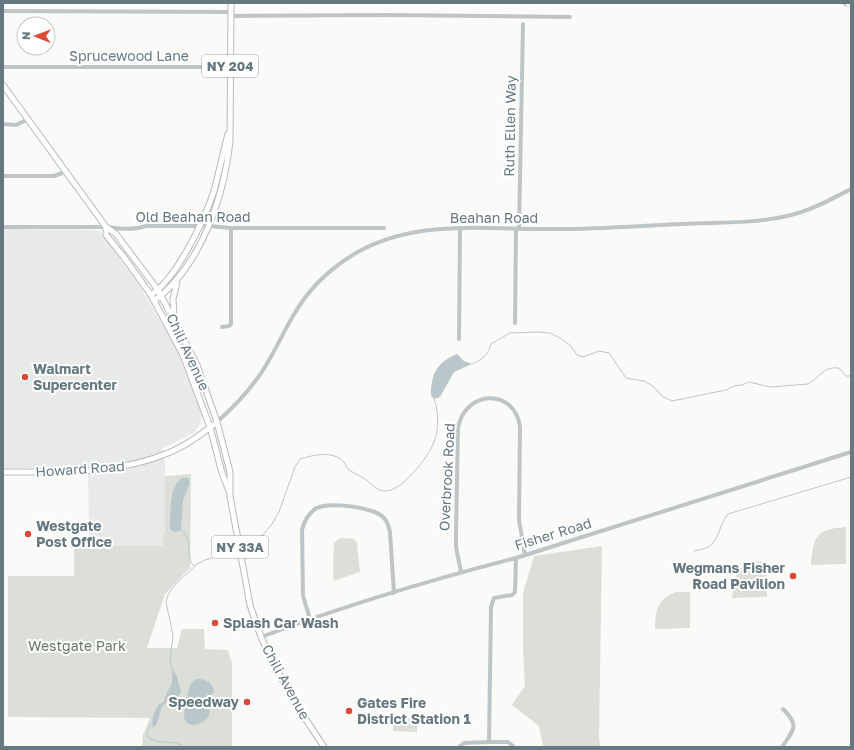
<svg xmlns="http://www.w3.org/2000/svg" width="854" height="750" viewBox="0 0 854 750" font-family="'Golos Text',sans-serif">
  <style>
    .built { fill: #e8eae9 }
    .green { fill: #dbdfd7 }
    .water { fill: #bac7ca }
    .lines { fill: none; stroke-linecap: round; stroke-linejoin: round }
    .stream { stroke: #bac7ca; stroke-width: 1 }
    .major-casing { stroke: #b5bbbe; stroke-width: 7 }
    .minor { stroke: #bfc5c7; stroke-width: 4 }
    .major { stroke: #fff; stroke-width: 5 }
    .rail { stroke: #a1aaae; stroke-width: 1; stroke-dasharray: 6 3; stroke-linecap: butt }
    .poi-dot { fill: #db4a37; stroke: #fff; stroke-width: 1.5 }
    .labels { text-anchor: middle; stroke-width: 4; stroke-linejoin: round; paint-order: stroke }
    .shield { fill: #fff; stroke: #94a1a7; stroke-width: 1 }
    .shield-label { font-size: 13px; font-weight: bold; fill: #667981 }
    .street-label { font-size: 14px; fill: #667981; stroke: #fff }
    .poi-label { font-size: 14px; font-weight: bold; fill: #667981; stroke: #fff; text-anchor: start }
    .park-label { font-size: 14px; fill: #6b7a65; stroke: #fff }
  </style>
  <rect width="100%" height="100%" fill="#fafaf8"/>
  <!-- built -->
  <path class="built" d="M3,229l90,1 7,1 41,57 20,34 18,33 17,43 6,17 -1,5 -1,4 -5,8 -33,17 3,13v73h-2l-1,11h-73l-1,-79 -85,1z"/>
  <!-- green -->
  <g class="green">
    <path d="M191,474l-1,94 -25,26 -18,54h30l5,-19h22l1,20 23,1 4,13v84h-90l1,-12 7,-17 -142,-1v-141h66v-30h88l1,-11 2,-1v-58z"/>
    <path d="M846,527v37l-35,1c2,-29 5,-36 35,-38z"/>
    <path d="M343,538l11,1 3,4 3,29 -26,9 -1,-11 1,-27 4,-4z"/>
    <path d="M602,546l-3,191 1,10h-57l-4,-21 -27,-21 13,-19 -2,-37v-56l11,-37z"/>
    <path d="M767,561v36l-35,1c3,-28 5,-36 35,-37z"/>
    <path d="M675,592h15v36l-35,1c1,-19 1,-28 20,-37z"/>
    <path d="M393,718h24v14l-24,-1z"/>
  </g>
  <!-- water -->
  <g class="water">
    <path d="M457,354l7,7 8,3 -18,8 -14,25 -6,2 -3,-3c0,-22 5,-33 26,-42z"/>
    <path d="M182,478h6l2,5 -7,17 -2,30 -5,2 -4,-1 -2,-3c1,-16 -2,-40 12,-50z"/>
    <path d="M173,669l4,8 4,15 -5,9h-2l-2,-2c-17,7 -9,21 -19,29 -2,-9 1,-15 5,-23l6,-3c1,-7 6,-13 8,-20 1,-4 -1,-9 1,-13z"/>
    <path d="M196,679c9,0 15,2 18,11 -1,4 -3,8 -4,12 -1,5 1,9 -2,15 -5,8 -23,13 -24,-1 0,-11 4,-21 6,-31l2,-3z"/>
  </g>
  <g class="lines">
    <!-- stream -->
    <g class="stream">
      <path d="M472,364c10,-4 16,-9 19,-20l19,-11 28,-1 12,1 10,5 10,7 7,10 6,2 16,-6 10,2 17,25 18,3 9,5 9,10 10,5 54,-11 8,-4 8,-1 7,-3 21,5 38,-3c12,-6 14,-18 31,-16l7,8h5"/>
      <path d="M181,530c12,10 6,20 10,33l4,3"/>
      <path d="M248,541l15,-6 9,-11 7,-12 16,-45 5,-8c14,-4 32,-9 44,3 2,3 3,6 5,8 5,3 11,6 16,9 7,5 11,12 21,12 16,0 43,-35 48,-49 5,-12 5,-31 0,-43"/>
      <path d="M694,551c5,-1 11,-2 16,-5 9,-7 10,-23 18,-32l123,-37"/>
      <path d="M172,670l-2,-10 3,-25 -7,-33 2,-7 4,-7 25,-24 8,-4 10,-3 14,-9"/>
      <path d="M151,723l-2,4 -2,9c8,8 19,5 29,7 3,1 6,3 9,4"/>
    </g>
    <defs>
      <g id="major">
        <path d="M3,85l103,142 10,7 42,56 39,75 20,57 13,50v24l20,109 11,32 14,30 24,42 25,38"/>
        <path d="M106,227v8l17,21 28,39 32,60 27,72 12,46 7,18"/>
        <path d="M151,295c26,-17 53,-74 63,-104 5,-19 9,-38 14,-57"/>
        <path d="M154,301c47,-35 70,-104 76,-160l1,-138"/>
        <path d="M174,317l-1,-18 4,-17"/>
        <path d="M3,472c56,0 113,3 165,-19 18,-7 34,-19 49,-31"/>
      </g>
    </defs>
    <!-- major casing -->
    <use href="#major" class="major-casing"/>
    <!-- minor -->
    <g class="minor">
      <path d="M3,11l228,1"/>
      <path d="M230,16l156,-1 184,2"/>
      <path d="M3,67h227"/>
      <path d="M3,124l13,1 12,-6"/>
      <path d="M3,176h51l11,-4"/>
      <path d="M3,227h103c12,2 28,3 40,-1h63l22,2h153"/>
      <path d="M519,229l4,-205"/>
      <path d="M515,323l1,-94"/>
      <path d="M222,327l7,-1 2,-2v-96"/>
      <path d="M459,339l1,-111"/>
      <path d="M217,422c18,-16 35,-34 48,-55 10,-16 18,-34 28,-51 13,-23 32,-43 55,-58 59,-39 128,-29 195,-29 46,1 93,-3 139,-5 34,-2 71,0 105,-8 23,-5 43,-16 64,-27"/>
      <path d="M461,572l-5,-25v-13l2,-106c7,-39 57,-40 62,-1l-1,93 6,35"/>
      <path d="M310,619l-7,-23 -1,-66c2,-8 6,-16 13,-21 12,-8 60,-2 69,9 4,4 5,9 6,14l4,61"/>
      <path d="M261,637c83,-31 169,-57 255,-79l335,-106"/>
      <path d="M489,742l2,-135 3,-9 18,-3 3,-3 1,-34"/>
      <path d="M459,747l5,-4 25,-1h19l6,5"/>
      <path d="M782,747c12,-18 18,-21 1,-38"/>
    </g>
    <!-- major -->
    <use href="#major" class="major"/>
    <!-- rail -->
    <path class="rail" d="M842,3l9,6"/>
  </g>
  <!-- markers -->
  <g class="poi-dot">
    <circle cx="25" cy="377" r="4"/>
    <circle cx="28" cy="534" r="4"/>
    <circle cx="793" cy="576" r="4"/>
    <circle cx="215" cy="623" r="4"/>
    <circle cx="247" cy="702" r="4"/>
    <circle cx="349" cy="711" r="4"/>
  </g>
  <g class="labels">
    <!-- shield labels -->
    <g class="shield">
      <rect x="202" y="55" width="56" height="22" rx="3"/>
      <rect x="212" y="536" width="56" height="22" rx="3"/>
    </g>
    <g class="shield-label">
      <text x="230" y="71">NY 204</text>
      <text x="240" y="552">NY 33A</text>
    </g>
    <!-- street labels -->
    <g class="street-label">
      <text x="129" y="61">Sprucewood Lane</text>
      <text transform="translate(510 126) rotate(-89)" y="5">Ruth Ellen Way</text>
      <text x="193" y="222">Old Beahan Road</text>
      <text x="494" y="223">Beahan Road</text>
      <text transform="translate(188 352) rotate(65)" y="5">Chili Avenue</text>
      <text transform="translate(80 469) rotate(-4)" y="5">Howard Road</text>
      <text transform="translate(447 477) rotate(-87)" y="5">Overbrook Road</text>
      <text transform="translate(553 534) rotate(-17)" y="5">Fisher Road</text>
      <text transform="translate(286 682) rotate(61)" y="5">Chili Avenue</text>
    </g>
    <!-- poi labels -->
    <g class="poi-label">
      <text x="33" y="374">Walmart<tspan x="33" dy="16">Supercenter</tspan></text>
      <text x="36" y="531">Westgate<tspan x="36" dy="16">Post Office</tspan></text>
      <text x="785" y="573" text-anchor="end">Wegmans Fisher<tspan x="785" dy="16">Road Pavilion</tspan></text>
      <text x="223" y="628">Splash Car Wash</text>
      <text x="239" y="707" text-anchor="end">Speedway</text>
      <text x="357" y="708">Gates Fire<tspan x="357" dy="16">District Station 1</tspan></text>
    </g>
    <!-- park labels -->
    <g class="park-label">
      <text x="77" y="651">Westgate Park</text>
    </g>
  </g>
  <!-- border -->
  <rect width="854" height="750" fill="none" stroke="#667981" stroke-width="8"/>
  <!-- north arrow -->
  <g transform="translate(36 36) rotate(271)"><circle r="19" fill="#ffffff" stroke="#c2c9cd"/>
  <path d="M0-3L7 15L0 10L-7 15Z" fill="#db4a37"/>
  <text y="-6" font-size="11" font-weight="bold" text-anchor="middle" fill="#667981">N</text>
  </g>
</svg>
